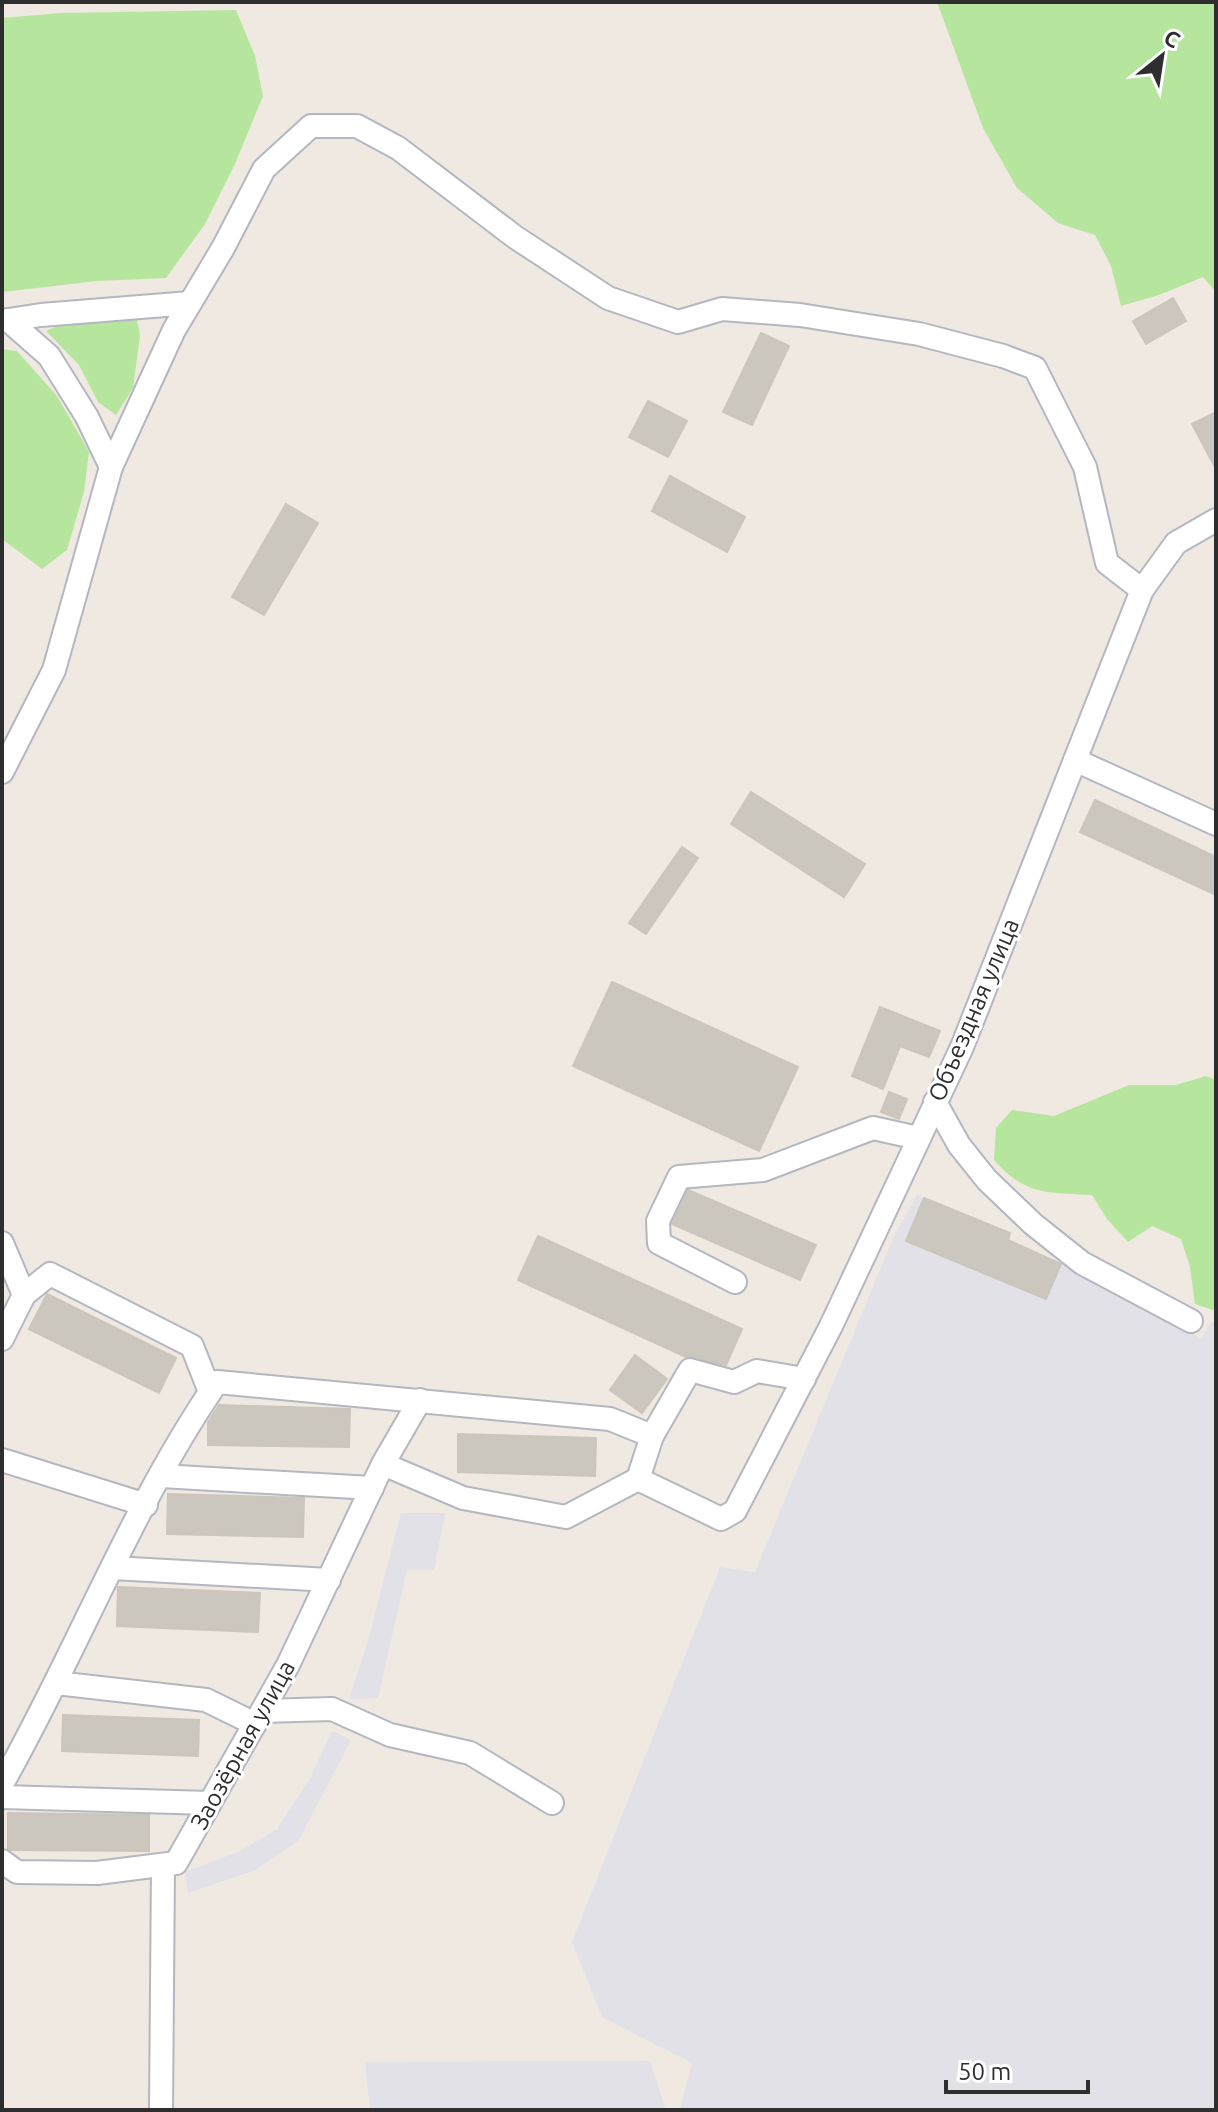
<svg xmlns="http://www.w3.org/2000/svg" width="1218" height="2112" viewBox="0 0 1218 2112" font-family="Ubuntu,sans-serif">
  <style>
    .industrial { fill: #e3e1e8 }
    .green { fill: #b6e59e }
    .building { fill: #cbc7bf; stroke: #cbc5ba; stroke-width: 2 }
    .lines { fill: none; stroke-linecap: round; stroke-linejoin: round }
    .minor-casing { stroke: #b4b7c1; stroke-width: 26 }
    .minor { stroke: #fff; stroke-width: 22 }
    .labels { text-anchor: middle; stroke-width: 6; stroke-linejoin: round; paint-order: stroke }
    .street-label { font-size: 24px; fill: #2e2e2e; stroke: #fff }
  </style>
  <rect width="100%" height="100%" fill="#efe9e1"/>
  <!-- industrial -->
  <g class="industrial">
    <path d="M917,1195l93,38 -1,8 52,22 141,76 9,-17 5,2v786h-536l12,-47 -90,-46 -30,-75 148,-375 35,5 138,-334z"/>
    <path d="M401,1513h44l-11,57h-27l-29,128 -29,1 17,-51z"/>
    <path d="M332,1731l19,9 -52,100 -43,30 -68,23 -3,-21 55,-21 37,-22 33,-51z"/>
    <path d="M650,2061l16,49h-296l-5,-48z"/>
  </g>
  <!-- green -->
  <g class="green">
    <path d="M937,2h279v290l-13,-15 -44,18 -38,11 -10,-40 -16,-31 -37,-12 -41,-35 -34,-60z"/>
    <path d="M236,10l19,46 8,40 -28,68 -30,60 -39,54 -69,3 -95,11v-274l59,-5z"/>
    <path d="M137,320l3,16 -7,52 -17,27 -18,-13 -19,-37 -33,-34 20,-9z"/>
    <path d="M2,349l15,2 40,45 32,56 -5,40 -17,58 -25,19 -40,-30z"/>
    <path d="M1206,1076l10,4v231l-21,-7 -5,-37 -9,-28 -29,-13 -24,16 -21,-23 -15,-24c-45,-3 -66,1 -98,-35l2,-32 16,-18 42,6 75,-31h47z"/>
  </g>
  <!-- building -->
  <g class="building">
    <path d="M1173,298l13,23 -40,23 -13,-23z"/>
    <path d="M761,333l28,13 -37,79 -29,-13z"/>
    <path d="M648,401l39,20 -19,36 -39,-20z"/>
    <path d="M1216,412v57l-24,-45z"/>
    <path d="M670,476l75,41 -18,35 -75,-41z"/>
    <path d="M286,504l32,19 -54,92 -32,-18z"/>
    <path d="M751,792l114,72 -21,33 -113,-73z"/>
    <path d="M1095,800l121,57v38l-136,-63z"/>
    <path d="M682,847l16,11 -52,76 -17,-11z"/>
    <path d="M612,982l186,85 -39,84 -186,-85z"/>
    <path d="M880,1007l60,24 -11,26 -29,-11 -17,43 -31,-13z"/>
    <path d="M889,1092l18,7 -8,20 -18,-7z"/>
    <path d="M688,1190l128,55 -16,35 -128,-56z"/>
    <path d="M924,1198l86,35 -2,7 53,24 -15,35 -140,-58z"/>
    <path d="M538,1236l204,93 -16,36 -40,-8 -168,-77z"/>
    <path d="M47,1294l129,64 -17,35 -130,-64z"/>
    <path d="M635,1355l32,24 -25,34 -32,-23z"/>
    <path d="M219,1405l131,4 -1,38 -141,-2v-23z"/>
    <path d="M458,1434l138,4 -1,38 -137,-4z"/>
    <path d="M168,1494l136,4 -1,39 -136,-3z"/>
    <path d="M118,1587l142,6 -2,39 -141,-6z"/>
    <path d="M63,1715l136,5 -1,36 -136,-5z"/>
    <path d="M8,1813l141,2v36l-138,-1 -3,-1z"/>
  </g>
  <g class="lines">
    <defs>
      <g id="minor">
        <path d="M8,320l41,36 38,61 24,50"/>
        <path d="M2,321l39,-6 149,-12"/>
        <path d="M1075,760l141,64"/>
        <path d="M2,772l52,-102 57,-203 63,-137 49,-82 41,-79 47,-43h46l41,22 117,89 93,61 70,24 44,-13 78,6 119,19 84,22 32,12 50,99 22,96 35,27"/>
        <path d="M935,1102l24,43 28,35 46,44 49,39 109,58"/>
        <path d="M2,1243l22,52"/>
        <path d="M735,1282l-76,-39 -1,-22 21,-44 84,-7 110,-42 45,10"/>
        <path d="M2,1339l22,-44 26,-21 142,72 18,46"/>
        <path d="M652,1436l38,-66 44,12 23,-11 47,8"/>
        <path d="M2,1460l144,45"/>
        <path d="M383,1464l37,-64"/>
        <path d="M161,1476l211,12"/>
        <path d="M113,1568l216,12"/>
        <path d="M56,1683l150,17 49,24"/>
        <path d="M262,1711l70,-2 58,26 80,18 82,50"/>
        <path d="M2,1784c75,-132 129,-277 215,-402l393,37 42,17 -14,43"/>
        <path d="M2,1797l208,6"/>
        <path d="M2,1861l15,11 80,1 79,-10 112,-198 95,-201 80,34 103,19 72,-38 83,40 14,-8 96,-185 131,-279 180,-457 34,-47 40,-23"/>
        <path d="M161,2110l2,-244"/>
      </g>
    </defs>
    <!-- minor casing -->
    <use href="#minor" class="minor-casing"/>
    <!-- minor -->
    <use href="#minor" class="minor"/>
  </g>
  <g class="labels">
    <!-- street labels -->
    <g class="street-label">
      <text transform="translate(974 1010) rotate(-67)" y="8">Объездная улица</text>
      <text transform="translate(243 1745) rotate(-61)" y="8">Заозёрная улица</text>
    </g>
  </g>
  <!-- border -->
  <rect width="1218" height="2112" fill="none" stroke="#2e2e2e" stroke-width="8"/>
  <!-- north arrow -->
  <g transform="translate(1162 56) rotate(30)" stroke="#ffffff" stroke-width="6" paint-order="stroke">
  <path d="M0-6L14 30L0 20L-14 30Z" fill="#2e2e2e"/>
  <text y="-12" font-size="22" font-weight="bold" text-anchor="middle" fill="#2e2e2e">С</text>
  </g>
  <!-- scale -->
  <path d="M946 2080v12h142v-12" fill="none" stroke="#2e2e2e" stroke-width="4"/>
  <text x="958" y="2080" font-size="24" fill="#2e2e2e" stroke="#ffffff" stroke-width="6" paint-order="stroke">50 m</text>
</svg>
